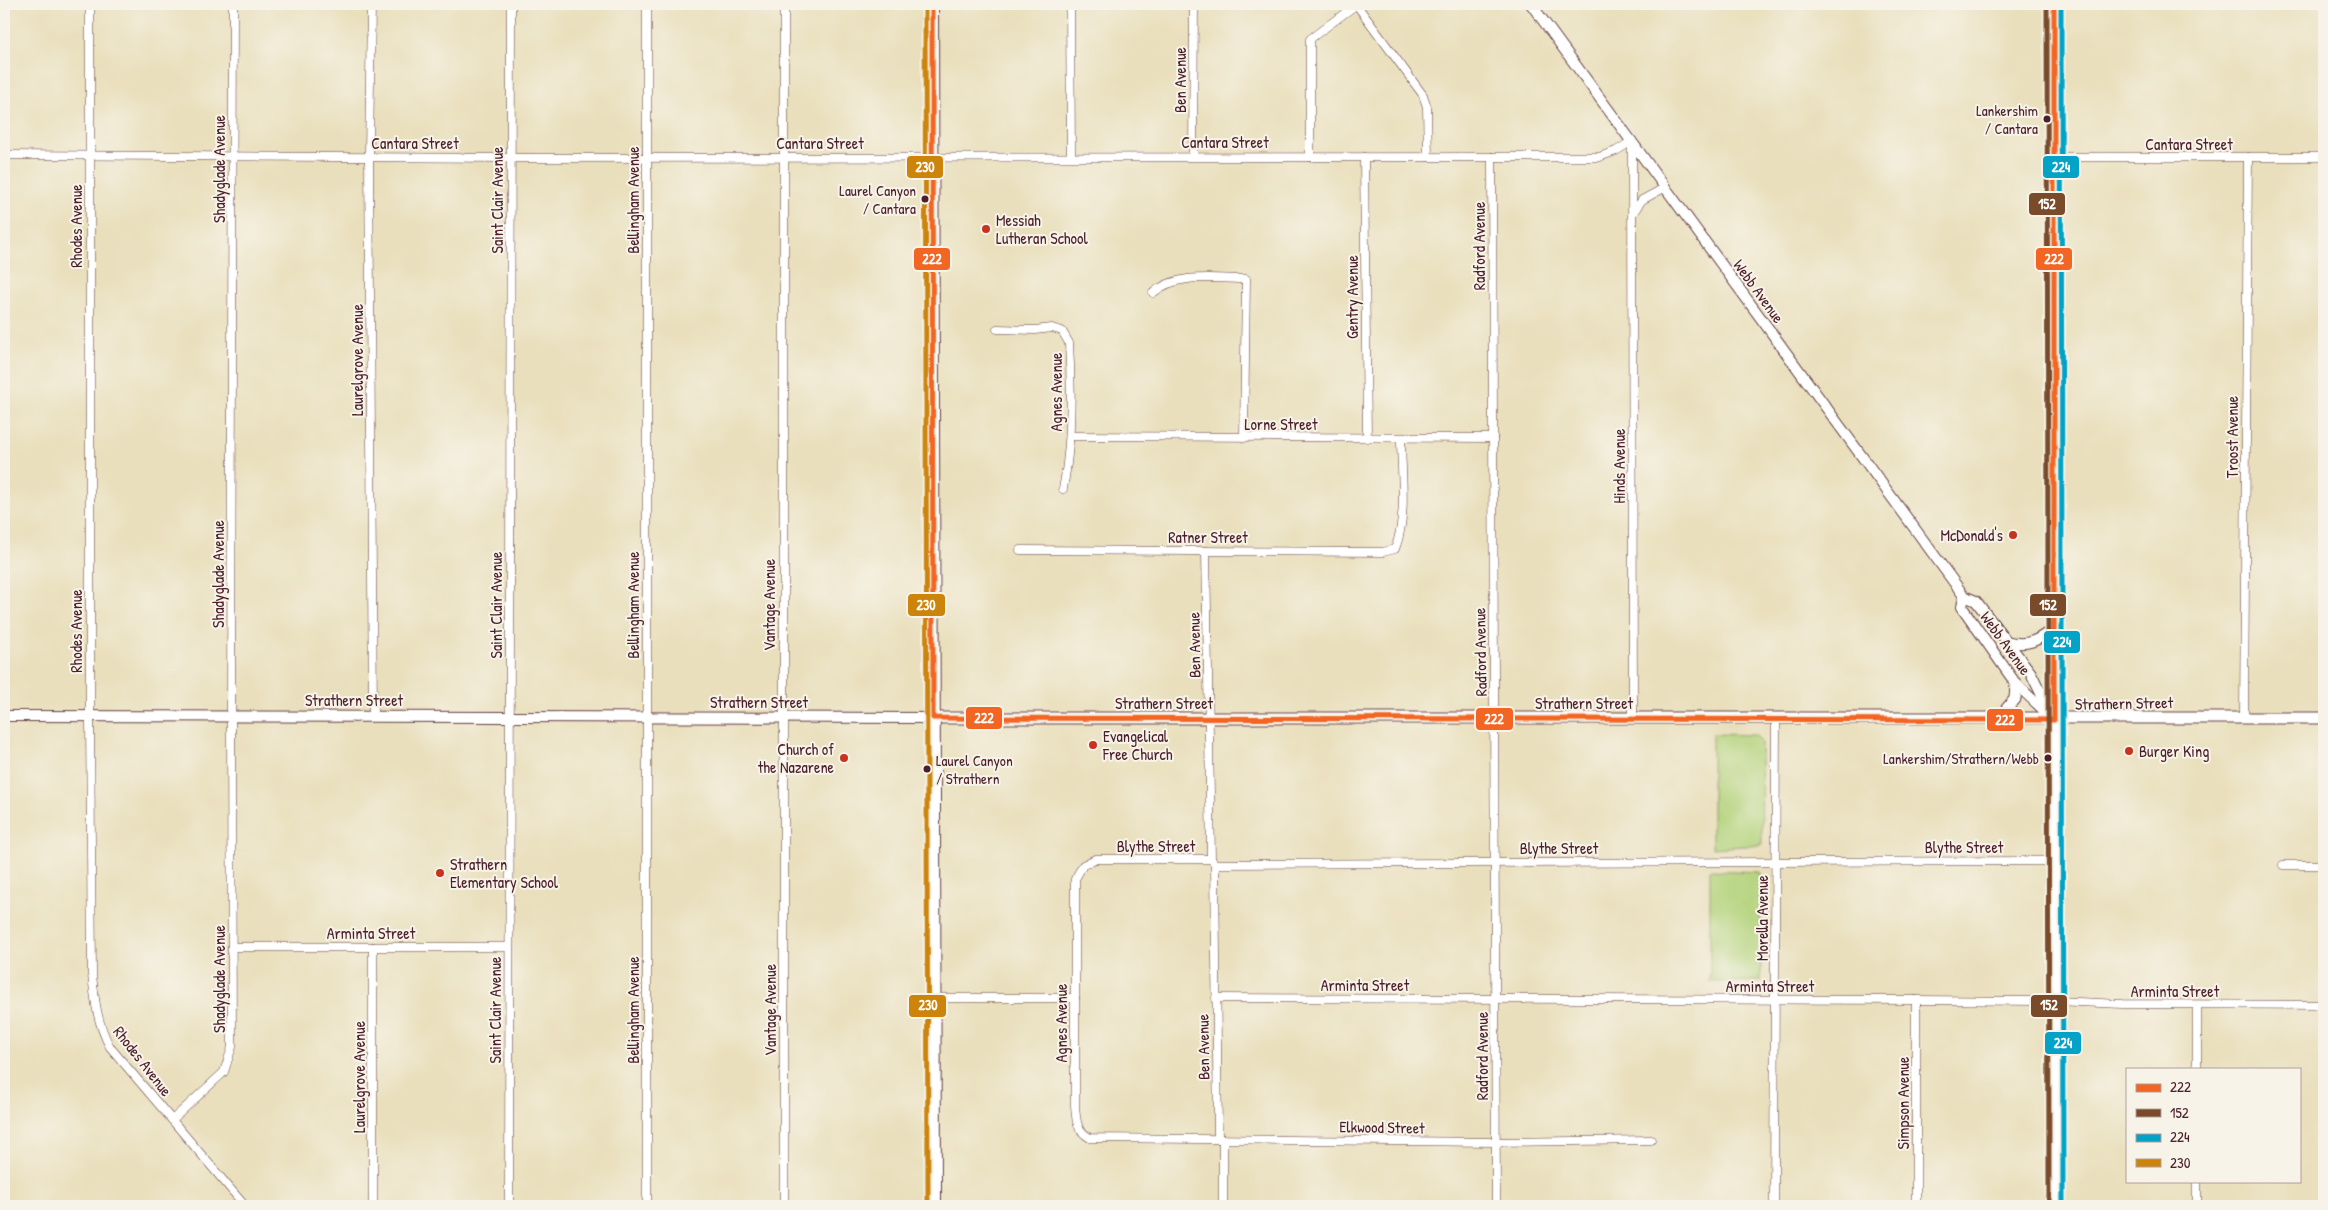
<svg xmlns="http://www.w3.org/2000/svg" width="2328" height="1210" viewBox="0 0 2328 1210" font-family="'Patrick Hand',sans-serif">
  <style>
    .green { fill: #b3d37b; stroke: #7e7953 }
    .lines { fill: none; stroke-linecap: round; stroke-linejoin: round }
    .minor-casing { stroke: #623c41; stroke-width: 9 }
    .tertiary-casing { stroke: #623c41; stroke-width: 12 }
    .secondary-casing { stroke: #623c41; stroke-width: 13 }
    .primary-casing { stroke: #623c41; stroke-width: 14 }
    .minor { stroke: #fff; stroke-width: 8 }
    .tertiary { stroke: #fff; stroke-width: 10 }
    .secondary { stroke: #fff; stroke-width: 11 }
    .primary { stroke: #fff; stroke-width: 12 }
    .bus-1-casing { stroke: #f7f3e8; stroke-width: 9 }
    .bus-2-casing { stroke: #f7f3e8; stroke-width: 9 }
    .bus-3-casing { stroke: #f7f3e8; stroke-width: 9 }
    .bus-4-casing { stroke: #f7f3e8; stroke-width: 9 }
    .bus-1 { stroke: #f26522; stroke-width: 5 }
    .bus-2 { stroke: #7a4b2a; stroke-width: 5 }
    .bus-3 { stroke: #04a2c6; stroke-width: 5 }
    .bus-4 { stroke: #cc840b; stroke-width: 5 }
    .bus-dot { fill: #4a1f2b; stroke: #f7f3e8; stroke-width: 2 }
    .poi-dot { fill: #c8321e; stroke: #f7f3e8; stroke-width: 2 }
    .labels { text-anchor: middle; stroke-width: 4; stroke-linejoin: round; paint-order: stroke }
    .bus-label { font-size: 15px; fill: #4a1f2b; stroke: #f7f3e8; text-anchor: end }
    .street-label { font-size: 16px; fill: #4a1f2b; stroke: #f7f3e8 }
    .poi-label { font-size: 16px; fill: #4a1f2b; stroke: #f7f3e8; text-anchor: start }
    .line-badge { stroke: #f7f3e8; stroke-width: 2 }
    .badge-label { font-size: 14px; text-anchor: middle; font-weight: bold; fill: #fff }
  </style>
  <rect width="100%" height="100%" fill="#f7f3e8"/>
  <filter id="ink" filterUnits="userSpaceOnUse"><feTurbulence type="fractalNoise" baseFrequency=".02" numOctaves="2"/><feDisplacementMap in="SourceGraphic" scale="10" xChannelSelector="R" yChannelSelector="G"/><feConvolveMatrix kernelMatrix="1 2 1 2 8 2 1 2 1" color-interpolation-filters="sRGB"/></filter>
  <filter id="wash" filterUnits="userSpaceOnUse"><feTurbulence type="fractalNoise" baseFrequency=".0096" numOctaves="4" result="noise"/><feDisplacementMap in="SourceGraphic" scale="20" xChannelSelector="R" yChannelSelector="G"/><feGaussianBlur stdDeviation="1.12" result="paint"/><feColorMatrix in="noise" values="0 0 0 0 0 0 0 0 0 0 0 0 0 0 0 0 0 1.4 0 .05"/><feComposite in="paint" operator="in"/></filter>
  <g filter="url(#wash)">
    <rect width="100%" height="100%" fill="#e9dfbc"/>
    <!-- green -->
    <g class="green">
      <path d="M1712,734l43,1 6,7 1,103 -50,3z"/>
      <path d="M1710,870l50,2 1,109 -51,1z"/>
    </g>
  </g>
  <g filter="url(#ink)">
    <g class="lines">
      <defs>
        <g id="minor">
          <path d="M90,4v713l2,258c3,26 5,48 18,72l135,159"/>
          <path d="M371,4l-2,153 4,559"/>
          <path d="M1070,4l1,153"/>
          <path d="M1356,4l67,91 4,12 1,50"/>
          <path d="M1632,141l1,578"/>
          <path d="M4,155l506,3 1089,-1 17,-6 16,-10"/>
          <path d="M1193,156l1,-152"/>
          <path d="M1310,157v-118l47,-35"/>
          <path d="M1364,157l3,281"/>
          <path d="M1492,157l4,1049"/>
          <path d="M2055,157h269"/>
          <path d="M1633,213l9,-13 22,-12"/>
          <path d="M1153,293c24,-21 63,-14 93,-14l-2,159"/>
          <path d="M997,329l38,1 17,-2 10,3 7,12c3,49 3,99 -6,146"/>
          <path d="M1070,436l423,2"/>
          <path d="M1020,550l363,2 12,-3c13,-33 6,-76 6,-111"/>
          <path d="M1206,551l5,308"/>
          <path d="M2244,718l4,-561"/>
          <path d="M1215,864l3,275"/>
          <path d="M2283,865h41"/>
          <path d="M232,947h277"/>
          <path d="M934,998h141"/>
          <path d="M1216,998l700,2 140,1 66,3 202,1"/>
          <path d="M1916,1000v206"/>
          <path d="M2197,1005v64"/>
          <path d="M172,1120l52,-48 8,-25 -1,-329 2,-714"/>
          <path d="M1223,1139v67"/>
          <path d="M1651,1140l-155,2 -406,-4c-14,-8 -14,-18 -15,-33v-226l8,-14 12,-6h116l4,5 840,-3"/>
          <path d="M2197,1181v25"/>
          <path d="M373,1206v-259"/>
          <path d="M509,1206l2,-1202"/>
          <path d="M647,1206v-1202"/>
          <path d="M784,1206v-1202"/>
          <path d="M1774,1206l2,-487"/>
        </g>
        <g id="tertiary">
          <path d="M1531,4l433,592 12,5 55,72 23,47"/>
          <path d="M1964,596l-2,11 54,77 33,31"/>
          <path d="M2006,641c21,6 32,0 49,-14"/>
          <path d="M4,716l929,2"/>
        </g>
        <g id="secondary">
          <path d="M933,718h1391"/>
          <path d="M1998,719l17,-20 1,-15"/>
        </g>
        <g id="primary">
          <path d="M932,4l3,1202"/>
          <path d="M2054,4l2,1202"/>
        </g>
      </defs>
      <!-- minor casing -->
      <use href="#minor" class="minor-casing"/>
      <!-- tertiary casing -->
      <use href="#tertiary" class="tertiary-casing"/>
      <!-- secondary casing -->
      <use href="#secondary" class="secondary-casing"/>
      <!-- primary casing -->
      <use href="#primary" class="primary-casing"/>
      <!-- minor -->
      <use href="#minor" class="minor"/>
      <!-- tertiary -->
      <use href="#tertiary" class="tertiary"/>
      <!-- secondary -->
      <use href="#secondary" class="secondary"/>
      <!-- primary -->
      <use href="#primary" class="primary"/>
      <defs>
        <path id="bus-1" d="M932,4l1,714 1121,2v-716"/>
        <path id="bus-2" d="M2047,4l2,1202"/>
        <path id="bus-3" d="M2061,4l2,1202"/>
        <path id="bus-4" d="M925,4l3,1202"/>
      </defs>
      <!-- bus-1 casing -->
      <use href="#bus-1" class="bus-1-casing"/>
      <!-- bus-2 casing -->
      <use href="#bus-2" class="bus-2-casing"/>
      <!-- bus-3 casing -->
      <use href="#bus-3" class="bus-3-casing"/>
      <!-- bus-4 casing -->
      <use href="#bus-4" class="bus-4-casing"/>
      <!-- bus-1 -->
      <use href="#bus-1" class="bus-1"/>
      <!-- bus-2 -->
      <use href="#bus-2" class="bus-2"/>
      <!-- bus-3 -->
      <use href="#bus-3" class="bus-3"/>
      <!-- bus-4 -->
      <use href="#bus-4" class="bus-4"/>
    </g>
  </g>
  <!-- markers -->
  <g class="bus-dot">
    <circle cx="2047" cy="119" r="4.5"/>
    <circle cx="925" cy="199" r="4.5"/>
    <circle cx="2048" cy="758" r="4.5"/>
    <circle cx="927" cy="769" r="4.5"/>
  </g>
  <g class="poi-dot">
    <circle cx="986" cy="229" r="5"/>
    <circle cx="2013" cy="535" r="5"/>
    <circle cx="1093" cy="745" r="5"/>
    <circle cx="2129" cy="751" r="5"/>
    <circle cx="844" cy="758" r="5"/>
    <circle cx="440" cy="873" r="5"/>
  </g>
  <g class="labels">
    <!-- bus labels -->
    <g class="bus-label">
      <text x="2038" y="116">Lankershim<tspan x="2038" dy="18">/ Cantara</tspan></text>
      <text x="916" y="196">Laurel Canyon<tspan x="916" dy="18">/ Cantara</tspan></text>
      <text x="2039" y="764">Lankershim/Strathern/Webb</text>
      <text x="936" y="766" text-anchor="start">Laurel Canyon<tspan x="936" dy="18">/ Strathern</tspan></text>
    </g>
    <!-- street labels -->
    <g class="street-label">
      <text transform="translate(1180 80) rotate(-90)" y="6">Ben Avenue</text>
      <text x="1225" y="148">Cantara Street</text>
      <text x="415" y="149">Cantara Street</text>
      <text x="820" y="149">Cantara Street</text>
      <text x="2189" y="150">Cantara Street</text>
      <text transform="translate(219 169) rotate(-90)" y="6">Shadyglade Avenue</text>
      <text transform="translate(497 200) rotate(-90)" y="6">Saint Clair Avenue</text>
      <text transform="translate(633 200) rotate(-90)" y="6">Bellingham Avenue</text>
      <text transform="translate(76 226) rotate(-90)" y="6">Rhodes Avenue</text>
      <text transform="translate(1479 246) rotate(-90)" y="6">Radford Avenue</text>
      <text transform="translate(1759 291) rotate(54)" y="6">Webb Avenue</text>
      <text transform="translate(1352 297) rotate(-90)" y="6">Gentry Avenue</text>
      <text transform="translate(357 360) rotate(-90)" y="6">Laurelgrove Avenue</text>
      <text transform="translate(1056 392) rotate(-90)" y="6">Agnes Avenue</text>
      <text x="1281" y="430">Lorne Street</text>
      <text transform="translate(2232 437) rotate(-90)" y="6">Troost Avenue</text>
      <text transform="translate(1619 466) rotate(-90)" y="6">Hinds Avenue</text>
      <text x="1208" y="543">Ratner Street</text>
      <text transform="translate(218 574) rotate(-90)" y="6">Shadyglade Avenue</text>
      <text transform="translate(496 605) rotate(-90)" y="6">Saint Clair Avenue</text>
      <text transform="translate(633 605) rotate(-90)" y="6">Bellingham Avenue</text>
      <text transform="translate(769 605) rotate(-90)" y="6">Vantage Avenue</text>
      <text transform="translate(76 631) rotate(-90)" y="6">Rhodes Avenue</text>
      <text transform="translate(2006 643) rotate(54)" y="6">Webb Avenue</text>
      <text transform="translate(1194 645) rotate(-91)" y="6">Ben Avenue</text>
      <text transform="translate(1480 652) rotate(-91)" y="6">Radford Avenue</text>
      <text x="354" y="706">Strathern Street</text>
      <text x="759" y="708">Strathern Street</text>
      <text x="1164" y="709">Strathern Street</text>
      <text x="1584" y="709">Strathern Street</text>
      <text transform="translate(2124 703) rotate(-1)" y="6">Strathern Street</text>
      <text x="1156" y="852">Blythe Street</text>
      <text x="1964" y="853">Blythe Street</text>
      <text x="1559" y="854">Blythe Street</text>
      <text transform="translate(1762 918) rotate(-90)" y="6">Morella Avenue</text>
      <text x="371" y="939">Arminta Street</text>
      <text transform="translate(219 979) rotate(-90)" y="6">Shadyglade Avenue</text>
      <text x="1365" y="991">Arminta Street</text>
      <text x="1770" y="992">Arminta Street</text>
      <text x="2175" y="997">Arminta Street</text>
      <text transform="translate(495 1010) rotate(-90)" y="6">Saint Clair Avenue</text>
      <text transform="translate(633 1010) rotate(-90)" y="6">Bellingham Avenue</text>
      <text transform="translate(770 1010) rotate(-90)" y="6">Vantage Avenue</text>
      <text transform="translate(1061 1023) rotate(-90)" y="6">Agnes Avenue</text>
      <text transform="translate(1203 1047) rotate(-91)" y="6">Ben Avenue</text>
      <text transform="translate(1482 1056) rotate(-90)" y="6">Radford Avenue</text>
      <text transform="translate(143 1061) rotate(52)" y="6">Rhodes Avenue</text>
      <text transform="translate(359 1077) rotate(-90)" y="6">Laurelgrove Avenue</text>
      <text transform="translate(1903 1103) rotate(-90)" y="6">Simpson Avenue</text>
      <text transform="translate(1382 1127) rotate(1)" y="6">Elkwood Street</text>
    </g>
    <!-- poi labels -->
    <g class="poi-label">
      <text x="996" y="226">Messiah<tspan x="996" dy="18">Lutheran School</tspan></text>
      <text x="2003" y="541" text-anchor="end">McDonald's</text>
      <text x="1103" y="742">Evangelical<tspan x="1103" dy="18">Free Church</tspan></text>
      <text x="834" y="755" text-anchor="end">Church of<tspan x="834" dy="18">the Nazarene</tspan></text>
      <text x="2139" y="757">Burger King</text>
      <text x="450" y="870">Strathern<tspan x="450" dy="18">Elementary School</tspan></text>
    </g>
  </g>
  <g class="line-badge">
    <rect x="2042" y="155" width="38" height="24" rx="5" fill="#04a2c6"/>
    <rect x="906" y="155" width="38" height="24" rx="5" fill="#cc840b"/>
    <rect x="2028" y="192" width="38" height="24" rx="5" fill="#7a4b2a"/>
    <rect x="913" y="247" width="38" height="24" rx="5" fill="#f26522"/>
    <rect x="2035" y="247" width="38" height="24" rx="5" fill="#f26522"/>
    <rect x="907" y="593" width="39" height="24" rx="5" fill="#cc840b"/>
    <rect x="2029" y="593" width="38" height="24" rx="5" fill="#7a4b2a"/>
    <rect x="2043" y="630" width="38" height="24" rx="5" fill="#04a2c6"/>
    <rect x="965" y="706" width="38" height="24" rx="5" fill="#f26522"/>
    <rect x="1475" y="707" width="39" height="24" rx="5" fill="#f26522"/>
    <rect x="1986" y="708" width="38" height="24" rx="5" fill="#f26522"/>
    <rect x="2030" y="994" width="38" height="24" rx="5" fill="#7a4b2a"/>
    <rect x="908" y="994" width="39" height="24" rx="5" fill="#cc840b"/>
    <rect x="2044" y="1031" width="38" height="24" rx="5" fill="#04a2c6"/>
  </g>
  <g class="badge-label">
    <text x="2061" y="172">224</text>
    <text x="925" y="172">230</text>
    <text x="2047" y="209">152</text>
    <text x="932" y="264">222</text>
    <text x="2054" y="264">222</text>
    <text x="926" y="610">230</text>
    <text x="2048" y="610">152</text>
    <text x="2062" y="647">224</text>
    <text x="984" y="723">222</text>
    <text x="1494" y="724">222</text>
    <text x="2005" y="725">222</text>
    <text x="2049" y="1010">152</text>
    <text x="928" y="1010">230</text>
    <text x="2063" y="1048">224</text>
  </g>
  <!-- margin -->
  <rect width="2328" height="1210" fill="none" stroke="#f7f3e8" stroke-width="20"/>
  <!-- legend -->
  <rect x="2126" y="1068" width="175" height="115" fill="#f7f3e8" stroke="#b29e9c"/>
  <rect x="2136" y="1084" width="25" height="8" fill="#f26522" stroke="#b29e9c"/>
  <text x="2170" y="1092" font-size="15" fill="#4a1f2b">222</text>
  <rect x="2136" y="1109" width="25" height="8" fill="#7a4b2a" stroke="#b29e9c"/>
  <text x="2170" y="1118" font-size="15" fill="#4a1f2b">152</text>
  <rect x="2136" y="1134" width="25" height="8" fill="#04a2c6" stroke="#b29e9c"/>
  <text x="2170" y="1142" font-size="15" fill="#4a1f2b">224</text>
  <rect x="2136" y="1159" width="25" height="8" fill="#cc840b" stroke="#b29e9c"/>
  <text x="2170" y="1168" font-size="15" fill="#4a1f2b">230</text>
</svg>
